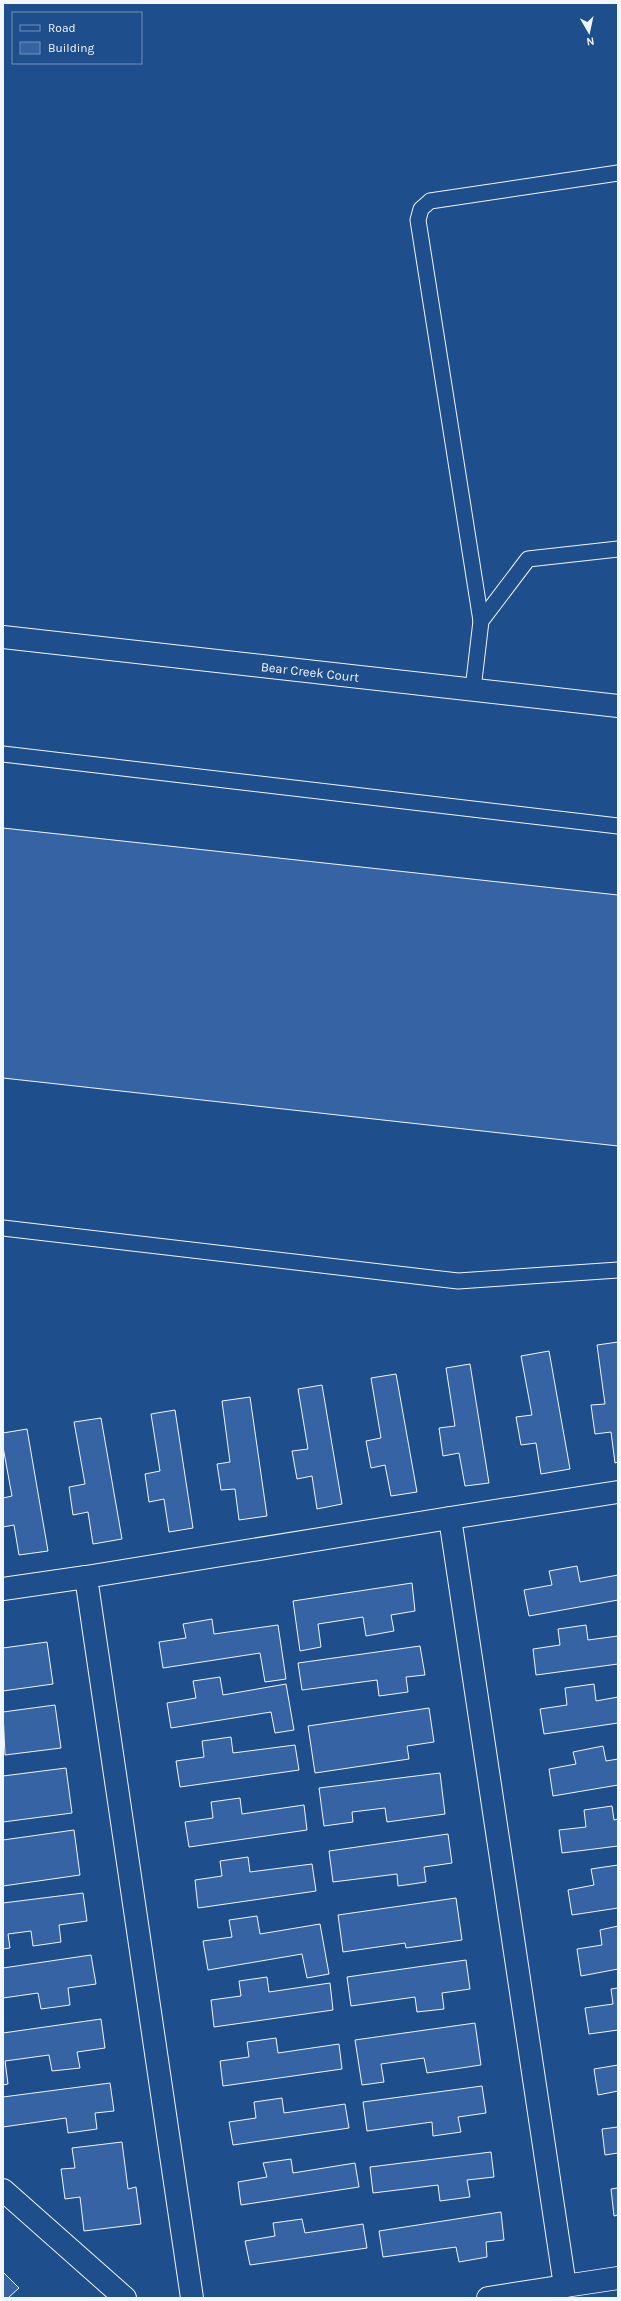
<svg xmlns="http://www.w3.org/2000/svg" width="621" height="2301" viewBox="0 0 621 2301" font-family="Karla,sans-serif">
  <style>
    .building { fill: #3563a3; stroke: #f2f6ff }
    .lines { fill: none; stroke-linecap: round; stroke-linejoin: round }
    .lane-casing { stroke: #f2f6ff; stroke-width: 17 }
    .street-casing { stroke: #f2f6ff; stroke-width: 24 }
    .lane { stroke: #1f4e8c; stroke-width: 15 }
    .street { stroke: #1f4e8c; stroke-width: 22 }
    .labels { text-anchor: middle; stroke-width: 3; stroke-linejoin: round; paint-order: stroke }
    .street-label { font-size: 13px; fill: #f2f6ff; stroke: #1f4e8c }
  </style>
  <rect width="100%" height="100%" fill="#1f4e8c"/>
  <!-- building -->
  <g class="building">
    <path d="M3,828l615,67v251l-615,-68z"/>
    <path d="M618,1342v120l-3,1 -4,-31 -16,2 -4,-29 14,-1 -8,-59z"/>
    <path d="M549,1351l21,118 -29,5 -5,-31 -15,2 -5,-28 16,-2 -11,-59z"/>
    <path d="M470,1364l19,119 -24,3 -6,-33 -16,3 -4,-28 16,-2 -9,-58z"/>
    <path d="M396,1374l21,118 -26,4 -6,-31 -14,3 -5,-27 15,-3 -10,-60z"/>
    <path d="M322,1385l20,119 -25,5 -5,-33 -15,3 -5,-28 16,-2 -10,-60z"/>
    <path d="M250,1397l17,119 -28,4 -4,-31 -14,1 -4,-26 13,-2 -8,-61z"/>
    <path d="M175,1410l18,118 -24,4 -5,-33 -15,3 -4,-28 15,-3 -9,-57z"/>
    <path d="M101,1418l21,121 -29,5 -5,-32 -15,3 -4,-28 16,-3 -11,-62z"/>
    <path d="M27,1429l21,122 -29,4 -5,-30 -11,2v-29l9,-2 -9,-49v-14z"/>
    <path d="M577,1566l3,16 38,-7v25l-89,16 -5,-26 28,-5 -3,-14z"/>
    <path d="M412,1583l3,28 -24,4 3,16 -28,5 -3,-19 -45,7 3,23 -21,4 -7,-50z"/>
    <path d="M212,1619l2,15 64,-9 8,54 -21,3 -5,-29 -97,15 -4,-26 27,-4 -3,-14z"/>
    <path d="M586,1625l2,15 30,-4v28l-82,11 -3,-26 27,-4 -2,-16z"/>
    <path d="M47,1642l6,42 -50,7v-43z"/>
    <path d="M420,1646l5,29 -19,2 2,15 -29,4 -2,-16 -75,10 -4,-27z"/>
    <path d="M220,1677l3,18 63,-11 8,46 -19,3 -4,-21 -100,16 -4,-25 29,-5 -3,-17z"/>
    <path d="M594,1684l2,17 22,-4v26l-74,11 -4,-25 27,-4 -2,-17z"/>
    <path d="M55,1705l6,43 -56,7 -2,-43z"/>
    <path d="M429,1708l5,34 -27,4 2,13 -94,14 -7,-47z"/>
    <path d="M231,1737l2,16 62,-8 4,25 -119,17 -4,-26 28,-4 -2,-16z"/>
    <path d="M603,1746l3,15 12,-2v26l-65,11 -4,-27 27,-5 -3,-12z"/>
    <path d="M66,1768l6,45 -69,9v-46z"/>
    <path d="M440,1773l5,41 -58,8 -2,-14 -33,4 1,10 -29,4 -5,-38z"/>
    <path d="M240,1798l2,16 62,-9 3,25 -118,17 -4,-25 28,-4 -2,-16z"/>
    <path d="M612,1806l2,14 4,-1v27l-56,7 -3,-23 27,-3 -2,-17z"/>
    <path d="M74,1830l6,45 -77,11v-46z"/>
    <path d="M448,1834l4,29 -28,4 2,15 -28,4 -1,-12 -64,8 -4,-31z"/>
    <path d="M248,1857l2,15 62,-8 4,27 -118,17 -3,-28 27,-4 -2,-15z"/>
    <path d="M618,1865v43l-46,7 -4,-25 26,-5 -3,-16z"/>
    <path d="M83,1893l4,28 -28,4 2,17 -28,4 -2,-15 -23,3 2,14 -7,1v-46z"/>
    <path d="M456,1898l6,42 -56,8 -1,-5 -62,9 -5,-37z"/>
    <path d="M257,1916l3,18 60,-10 9,50 -22,4 -5,-24 -94,16 -5,-29 29,-4 -3,-17z"/>
    <path d="M618,1926v43l-37,7 -4,-27 25,-4 -2,-15z"/>
    <path d="M91,1955l5,29 -28,4 2,17 -29,4 -3,-16 -35,5v-30z"/>
    <path d="M466,1960l4,29 -28,4 2,16 -27,3 -2,-15 -64,9 -4,-29z"/>
    <path d="M267,1977l2,15 61,-9 3,27 -119,17 -3,-27 30,-4 -2,-15z"/>
    <path d="M618,1988v42l-29,4 -4,-26 28,-4 -2,-15z"/>
    <path d="M101,2019l4,29 -28,4 3,16 -28,3 -3,-16 -44,6 3,23 -5,1v-52z"/>
    <path d="M475,2023l6,42 -54,8 -3,-15 -43,6 3,18 -22,3 -7,-45z"/>
    <path d="M276,2038l2,15 61,-9 3,25 -119,17 -3,-25 29,-4 -2,-15z"/>
    <path d="M618,2065v26l-20,4 -4,-26z"/>
    <path d="M110,2083l4,28 -19,2 2,16 -29,4 -2,-15 -63,9v-30z"/>
    <path d="M482,2086l4,27 -28,4 3,15 -28,4 -1,-14 -65,9 -4,-29z"/>
    <path d="M282,2098l2,15 61,-9 4,24 -116,17 -4,-23 27,-4 -2,-16z"/>
    <path d="M618,2127v26l-13,2 -3,-26z"/>
    <path d="M122,2142l6,47 8,-2 5,37 -57,7 -4,-34 -15,2 -4,-30 14,-1 -3,-20z"/>
    <path d="M491,2152l3,25 -27,3 3,17 -30,4 -2,-16 -65,8 -3,-26z"/>
    <path d="M291,2159l2,14 62,-10 4,24 -118,18 -3,-23 29,-5 -4,-14z"/>
    <path d="M618,2188v27l-4,1 -3,-27z"/>
    <path d="M501,2212l3,28 -18,2 1,15 -28,5 -3,-15 -73,10 -4,-26z"/>
    <path d="M302,2219l3,14 58,-9 4,24 -117,17 -5,-24 30,-5 -2,-13z"/>
    <path d="M3,2272l16,16 -11,10h-5z"/>
  </g>
  <g class="lines">
    <defs>
      <g id="lane">
        <path d="M481,621l-63,-401 3,-11 9,-8 188,-28"/>
        <path d="M473,689l8,-68 47,-62 90,-10"/>
        <path d="M3,754l615,72"/>
        <path d="M3,1228l455,53 160,-11"/>
      </g>
      <g id="street">
        <path id="s1" d="M3,637l615,69"/>
        <path d="M618,1492l-168,26 115,768 53,-8"/>
        <path d="M3,1589l83,-12"/>
        <path d="M3,2190l122,108"/>
        <path d="M192,2298l-106,-721 364,-59"/>
        <path d="M488,2298l77,-12"/>
      </g>
    </defs>
    <!-- lane casing -->
    <use href="#lane" class="lane-casing"/>
    <!-- street casing -->
    <use href="#street" class="street-casing"/>
    <!-- lane -->
    <use href="#lane" class="lane"/>
    <!-- street -->
    <use href="#street" class="street"/>
  </g>
  <g class="labels">
    <!-- street labels -->
    <g class="street-label">
      <text dy="5" stroke="none"><textPath href="#s1" startOffset="309">Bear Creek Court</textPath></text>
    </g>
  </g>
  <!-- border -->
  <rect width="621" height="2301" fill="none" stroke="#f2f6ff" stroke-width="8"/>
  <!-- legend -->
  <rect x="12" y="12" width="130" height="52" fill="#1f4e8c" stroke="#7391ba"/>
  <rect x="20" y="25" width="20" height="6" fill="#1f4e8c" stroke="#7391ba"/>
  <text x="48" y="32" font-size="12" fill="#f2f6ff">Road</text>
  <rect x="20" y="42" width="20" height="12" fill="#3563a3" stroke="#7391ba"/>
  <text x="48" y="52" font-size="12" fill="#f2f6ff">Building</text>
  <!-- north arrow -->
  <g transform="translate(589 32) rotate(171)" stroke="#1f4e8c" stroke-width="3" paint-order="stroke">
  <path d="M0-3L7 15L0 10L-7 15Z" fill="#f2f6ff"/>
  <text y="-6" font-size="11" font-weight="bold" text-anchor="middle" fill="#f2f6ff">N</text>
  </g>
</svg>
